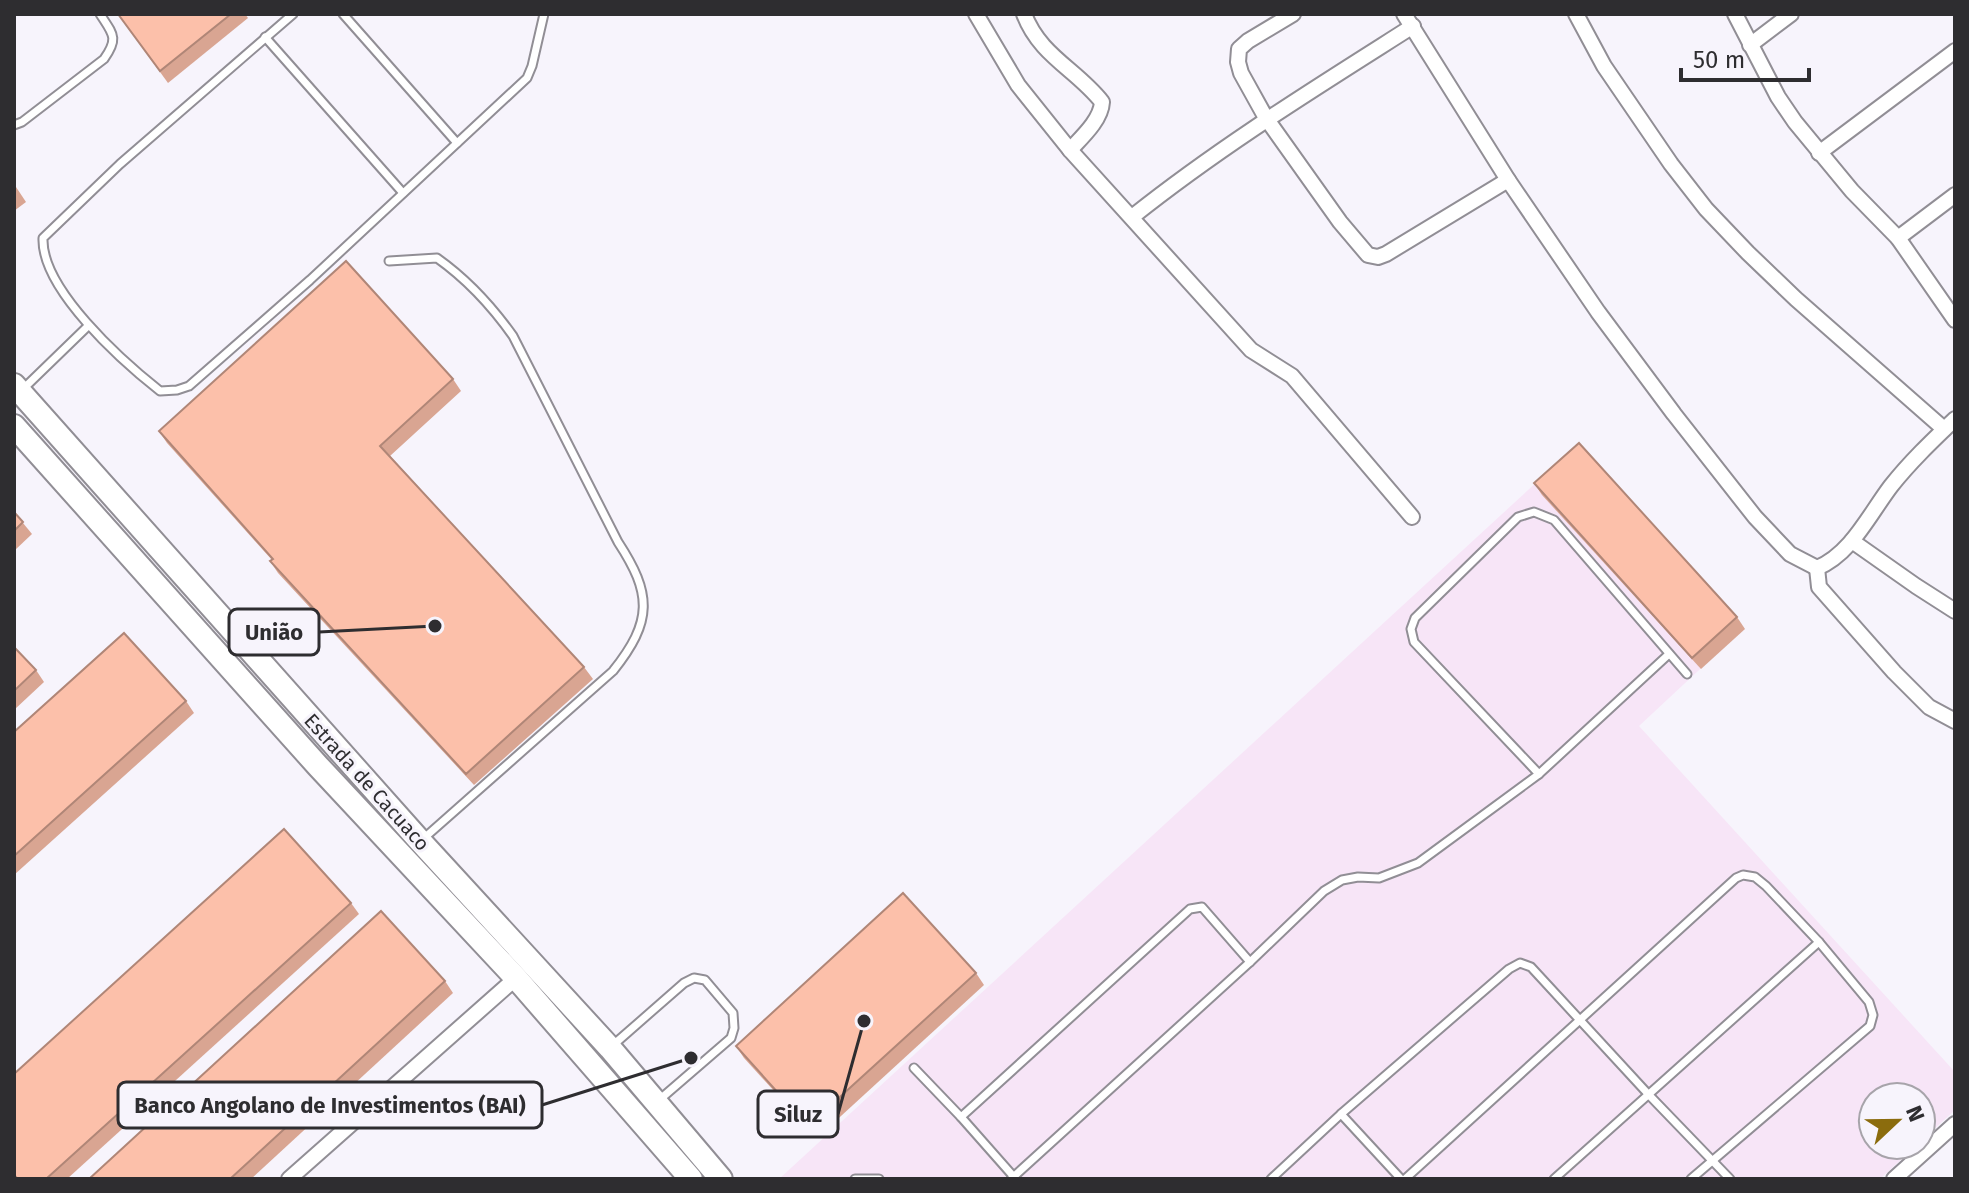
<svg xmlns="http://www.w3.org/2000/svg" width="1969" height="1193" viewBox="0 0 1969 1193" font-family="'Fira Sans',sans-serif">
  <style>
    .industrial { fill: #f7e5f7 }
    .lines { fill: none; stroke-linecap: round; stroke-linejoin: round }
    .service-casing { stroke: #918e95; stroke-width: 11 }
    .minor-casing { stroke: #918e95; stroke-width: 18 }
    .primary-casing { stroke: #918e95; stroke-width: 26 }
    .service { stroke: #fff; stroke-width: 7 }
    .minor { stroke: #fff; stroke-width: 14 }
    .primary { stroke: #fff; stroke-width: 22 }
    .wall { fill: #d9a592 }
    .building { fill: #fcc0aa; stroke: #b08677; stroke-width: 2 }
    .labels { text-anchor: middle; stroke-width: 6; stroke-linejoin: round; paint-order: stroke }
    .street-label { font-size: 20px; fill: #2e2d30; stroke: #f7f4fc }
    .leader { fill: none; stroke: #2e2d30; stroke-width: 3 }
    .callout-dot { fill: #2e2d30; stroke: #f7f4fc; stroke-width: 3 }
    .callout { fill: #f7f4fc; stroke: #2e2d30; stroke-width: 3 }
    .callout-label { font-size: 22px; text-anchor: middle; font-weight: bold; fill: #2e2d30 }
  </style>
  <rect width="100%" height="100%" fill="#f7f4fc"/>
  <!-- industrial -->
  <path class="industrial" d="M1576,446l166,184 -103,96 316,346v38l-34,31v-44h-48v48h44l-37,34h-1101z"/>
  <g class="lines">
    <defs>
      <g id="service">
        <path d="M293,14l-173,150 -77,74c-2,51 79,123 117,153l17,-1 12,-4 121,-106 217,-202 5,-12 12,-52"/>
        <path d="M343,14l114,129"/>
        <path d="M265,37l138,156"/>
        <path d="M14,125l8,-3 82,-63c15,-21 9,-25 -4,-45"/>
        <path d="M389,261l48,-3c31,22 54,47 76,78l105,206c34,52 35,79 -5,129l-190,168"/>
        <path d="M22,390l66,-64"/>
        <path d="M1539,774l-125,-132 -3,-13 4,-11 103,-101 16,-5 20,8 133,154"/>
        <path d="M612,1046l72,-63 10,-5 11,2 28,33 1,15 -3,10 -73,63"/>
        <path d="M914,1068l47,49 53,60"/>
        <path d="M1341,1114l60,65"/>
        <path d="M961,1117l229,-208 12,-2 48,55"/>
        <path d="M855,1179h24"/>
        <path d="M1011,1179l239,-217 74,-71 18,-11 16,-3 21,1 39,-15 121,-89 130,-120"/>
        <path d="M1271,1179l70,-65 168,-145 11,-6 11,4 118,128 81,84"/>
        <path d="M1405,1179l331,-301 7,-3 12,2 11,9 53,56 50,60 4,13 -3,11 -179,153"/>
        <path d="M1554,1179l265,-237"/>
      </g>
      <g id="minor">
        <path d="M976,14l42,71 52,65 181,200 41,26 120,141"/>
        <path d="M1024,14c16,42 52,55 78,88 -1,18 -20,35 -32,48"/>
        <path d="M1293,14l-45,27 -9,8 -1,13 3,11 25,45 74,104 28,33 10,2 8,-3 122,-74"/>
        <path d="M1404,14l104,166 90,132 76,102 81,103 35,37 27,14c34,-14 52,-53 74,-82 19,-24 41,-45 64,-67"/>
        <path d="M1576,14l28,52 67,98 35,45 42,44 48,46 148,130"/>
        <path d="M1735,14l43,83 17,25 57,69 46,47 57,82"/>
        <path d="M1750,45l41,-31"/>
        <path d="M1819,153l136,-102"/>
        <path d="M1132,217c89,-71 185,-130 281,-191"/>
        <path d="M1898,238l57,-43"/>
        <path d="M1852,541l64,45 39,25"/>
        <path d="M1817,568l2,19 75,85 35,35 26,14"/>
        <path d="M289,1179l227,-201"/>
        <path d="M1894,1179l61,-55"/>
      </g>
      <g id="primary">
        <path d="M14,385l406,456 190,207 111,131"/>
        <path d="M14,426l304,340 198,212 175,201"/>
      </g>
    </defs>
    <!-- service casing -->
    <use href="#service" class="service-casing"/>
    <!-- minor casing -->
    <use href="#minor" class="minor-casing"/>
    <!-- primary casing -->
    <use href="#primary" class="primary-casing"/>
    <!-- service -->
    <use href="#service" class="service"/>
    <!-- minor -->
    <use href="#minor" class="minor"/>
    <!-- primary -->
    <use href="#primary" class="primary"/>
  </g>
  <!-- wall -->
  <g class="wall">
    <path d="M118,14h127l3,4 -80,65z"/>
    <path d="M14,184l12,18 -12,9z"/>
    <path d="M453,379l8,12 -71,65 194,211 9,12 -119,106 -196,-212 -8,-12 2,-1 -105,-117 -8,-12z"/>
    <path d="M1534,483l203,134 8,12 -44,40 -159,-174z"/>
    <path d="M14,512l18,22 -18,17z"/>
    <path d="M14,647l22,23 8,12 -30,28z"/>
    <path d="M186,701l8,12 -180,162v-143z"/>
    <path d="M351,903l8,11 -292,265h-51l-2,-2v-103z"/>
    <path d="M976,973l8,12 -167,153 -73,-80 -8,-12z"/>
    <path d="M445,981l8,12 -202,186h-162z"/>
  </g>
  <!-- building -->
  <g class="building">
    <path d="M118,14h113l-71,57z"/>
    <path d="M346,261l107,118 -73,67 204,221 -118,107 -196,-213 3,-2 -114,-128z"/>
    <path d="M1579,443l158,174 -45,41 -158,-175z"/>
    <path d="M14,512l9,10 -9,9z"/>
    <path d="M124,633l62,68 -172,155v-124z"/>
    <path d="M14,647l22,23 -22,21z"/>
    <path d="M284,829l67,74 -305,276h-28l-4,-4v-101z"/>
    <path d="M903,893l73,80 -168,153 -72,-80z"/>
    <path d="M381,911l64,70 -215,198h-141z"/>
  </g>
  <g class="labels">
    <!-- street labels -->
    <g class="street-label">
      <text transform="translate(367 782) rotate(48)" y="7">Estrada de Cacuaco</text>
    </g>
  </g>
  <!-- callouts -->
  <path class="leader" d="M435 626L319 632M691 1058L542 1105M864 1021L838 1114"/>
  <g class="callout-dot">
    <circle cx="435" cy="626" r="8"/>
    <circle cx="691" cy="1058" r="8"/>
    <circle cx="864" cy="1021" r="8"/>
  </g>
  <g class="callout">
    <rect x="229" y="609" width="90" height="46" rx="8"/>
    <rect x="118" y="1082" width="424" height="46" rx="8"/>
    <rect x="758" y="1091" width="80" height="46" rx="8"/>
  </g>
  <g class="callout-label">
    <text x="274" y="640">União</text>
    <text x="330" y="1113">Banco Angolano de Investimentos (BAI)</text>
    <text x="798" y="1122">Siluz</text>
  </g>
  <!-- border -->
  <rect width="1969" height="1193" fill="none" stroke="#2e2d30" stroke-width="32"/>
  <!-- north arrow -->
  <g transform="translate(1897 1121) rotate(68)"><circle r="38" fill="#f7f4fc" stroke="#a7a4aa" stroke-width="2"/>
  <path d="M0-6L14 30L0 20L-14 30Z" fill="#8b6c0d"/>
  <text y="-12" font-size="22" font-weight="bold" text-anchor="middle" fill="#2e2d30">N</text>
  </g>
  <!-- scale -->
  <path d="M1681 68v12h128v-12" fill="none" stroke="#2e2d30" stroke-width="4"/>
  <text x="1693" y="68" font-size="24" fill="#2e2d30" stroke="#f7f4fc" stroke-width="6" paint-order="stroke">50 m</text>
</svg>
